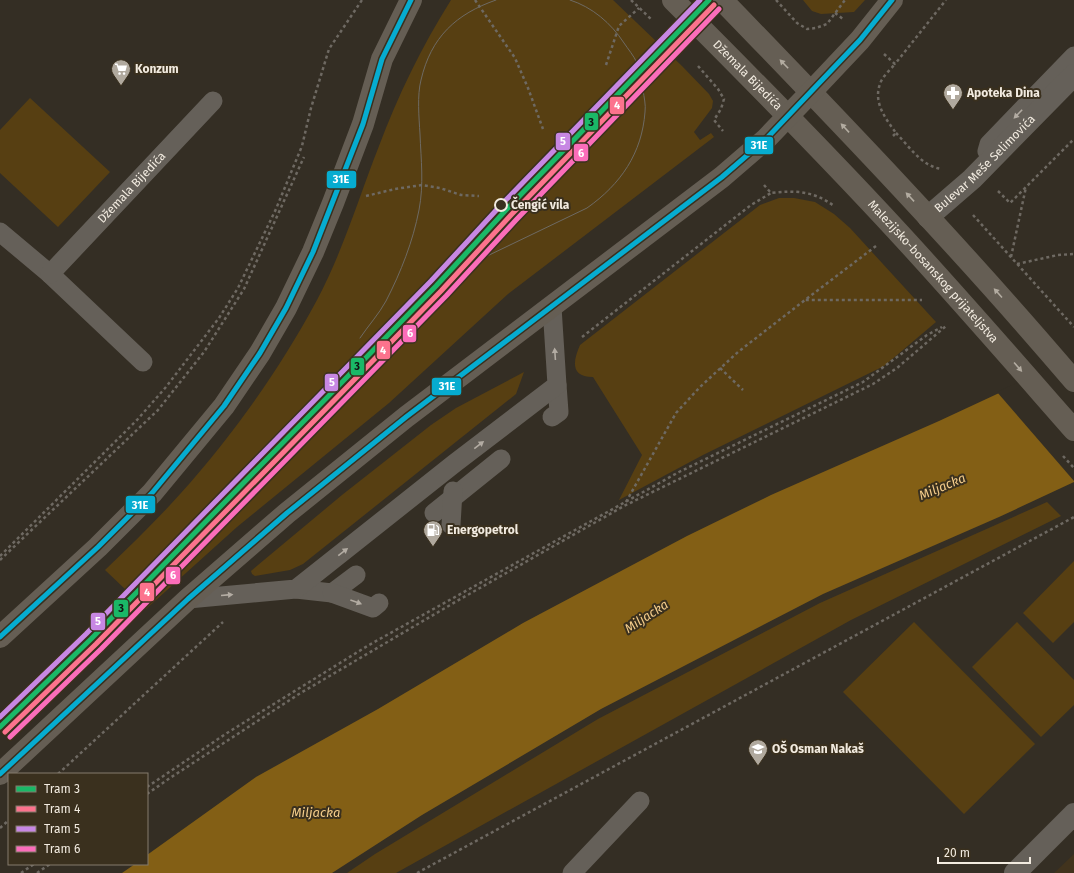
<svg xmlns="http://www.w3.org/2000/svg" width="1074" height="873" viewBox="0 0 1074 873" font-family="'Fira Sans',sans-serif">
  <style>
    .built { fill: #41331d }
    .green { fill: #573f12 }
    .water { fill: #835f15 }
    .pier { fill: #342e24 }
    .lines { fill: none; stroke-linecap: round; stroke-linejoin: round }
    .path { stroke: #6e6962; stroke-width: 2.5; stroke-dasharray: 3 3; stroke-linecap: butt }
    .lane { stroke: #656059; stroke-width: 19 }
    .street { stroke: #656059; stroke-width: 22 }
    .secondary { stroke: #655e54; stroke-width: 22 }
    .tram { stroke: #6e6a63; stroke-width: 1 }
    .bus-1-casing { stroke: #3a301e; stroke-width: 8 }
    .bus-1 { stroke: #06acd0; stroke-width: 5 }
    .tram-1-casing { stroke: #3a301e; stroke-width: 8 }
    .tram-2-casing { stroke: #3a301e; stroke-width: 8 }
    .tram-3-casing { stroke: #3a301e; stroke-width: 8 }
    .tram-4-casing { stroke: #3a301e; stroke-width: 8 }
    .tram-1 { stroke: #1ab867; stroke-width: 5 }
    .tram-2 { stroke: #fc738d; stroke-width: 5 }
    .tram-3 { stroke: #c787e3; stroke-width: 5 }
    .tram-4 { stroke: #fb6dba; stroke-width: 5 }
    .oneway { fill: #b3aca1 }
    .oneway2 { fill: #b3aca3 }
    .stop-dot { fill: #3a301e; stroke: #f2ebe0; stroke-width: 2 }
    .labels { text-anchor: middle; stroke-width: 4; stroke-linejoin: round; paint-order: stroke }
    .poi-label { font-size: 12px; font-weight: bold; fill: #f2ebe0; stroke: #3a301e; text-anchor: start }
    .street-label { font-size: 12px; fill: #f2ebe0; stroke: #3a301e }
    .stop-label { font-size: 12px; font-weight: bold; fill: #f2ebe0; stroke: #3a301e; text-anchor: start }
    .water-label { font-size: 13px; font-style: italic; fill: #f5cd8b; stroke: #3a301e }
    .line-badge { stroke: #3a301e; stroke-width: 1.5 }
    .badge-label { font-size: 11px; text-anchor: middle; font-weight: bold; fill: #fff }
    .pale-badge-label { font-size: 11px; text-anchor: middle; font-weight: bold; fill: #111 }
  </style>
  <rect width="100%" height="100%" fill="#342e24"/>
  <!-- built -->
  <path class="built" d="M1074,854v19h-20z"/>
  <!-- green -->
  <g class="green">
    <path d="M451,0h162l69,66 27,28 4,7 -1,7 -18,24 6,8 11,-7 3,4 -206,157 -119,109 -152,124 -91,82 -41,-39c26,-25 52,-50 76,-77 52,-58 99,-124 136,-193 26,-49 42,-103 62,-154 19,-51 43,-100 72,-146z"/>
    <path d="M803,0h62l-11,12 -33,2 -9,-3z"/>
    <path d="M30,98l80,74 -52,55 -58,-54v-43z"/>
    <path d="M779,198h15l21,4 19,12 16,14 86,94 -52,44 -181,89 -84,45 23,-45 -49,-78c-23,0 -20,-16 -13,-32l180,-140z"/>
    <path d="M524,372l-8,22 -213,170 -13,6 -35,6 -3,-2 -1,-3 7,-6 84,-70 89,-70 25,-17z"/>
    <path d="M1047,502l14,14 -210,104 -455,253h-49l28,-19 223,-135 222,-116z"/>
    <path d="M1074,561v61l-21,21 -30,-30z"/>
    <path d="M914,622l121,122 -71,70 -121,-122z"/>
    <path d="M1017,622l57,58v25l-33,32 -69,-70z"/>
  </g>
  <!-- water -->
  <path class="water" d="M1074,358v124l-75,35 -176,77 -222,115 -179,106 -90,58h-210l13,-9h12v-9l109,-78 122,-68 145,-86 164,-87 84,-41 168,-74z"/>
  <!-- pier -->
  <path class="pier" d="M1074,356v125l-77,-89z"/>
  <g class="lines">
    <!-- path -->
    <g class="path">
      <path d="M475,0l40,58 13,30 15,41"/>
      <path d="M631,0l21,20"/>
      <path d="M776,0l21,23 10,6 9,-1 11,-4 18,-24"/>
      <path d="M835,13l8,6"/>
      <path d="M884,54l11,10 51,-64"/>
      <path d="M606,65l13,-39 20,-18"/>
      <path d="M698,66l20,23 6,10 -3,10 -7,11 9,11"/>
      <path d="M896,133c13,13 26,34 46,36"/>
      <path d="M893,136l3,-3c-10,-14 -23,-30 -16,-49 2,-7 10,-14 15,-20"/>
      <path d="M764,185l7,8c24,-3 43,-2 63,13"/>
      <path d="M998,191l12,12 64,-64"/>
      <path d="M366,196l29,-7 27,-4 18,3 21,7 18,1"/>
      <path d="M973,215l101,112"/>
      <path d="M876,246l-71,54h117"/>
      <path d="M1011,257l15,-70"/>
      <path d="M1017,264l41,-9 16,-1"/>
      <path d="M582,337l169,-132 20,-12"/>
      <path d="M720,368l23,22"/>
      <path d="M1063,456l11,12"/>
      <path d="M626,502l50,-89 24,-26 38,-35 67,-52"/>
      <path d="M0,556l137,-136 29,-33 53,-69 19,-30 38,-79 26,-63 9,-38 18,-59 33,-49"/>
      <path d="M0,560l158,-150 46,-58 40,-63 60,-132"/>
      <path d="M58,774l165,-152"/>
      <path d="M147,787l80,-54 142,-88 310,-173 184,-90 64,-47 15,-8"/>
      <path d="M147,794l23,-16 129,-84 158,-93 167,-95 249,-122 24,-16 49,-42"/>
      <path d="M0,828l9,-8"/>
      <path d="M21,873l13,-9"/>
      <path d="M37,873l13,-9"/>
      <path d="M417,873l657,-356"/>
    </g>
    <!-- lane -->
    <g class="lane">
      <path d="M994,157l-7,-6 2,-7 85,-88"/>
      <path d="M0,232l50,42 93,88"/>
      <path id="s1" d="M50,274l163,-173"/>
      <path d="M552,417l7,-5 -2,-27"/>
      <path d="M434,513l67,-54"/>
      <path d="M451,525l2,-34"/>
      <path d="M296,589l36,4 24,-18"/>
      <path d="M332,593l41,15 6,-5"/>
      <path d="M188,599l108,-10 159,-126 102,-78 -5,-78"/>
      <path d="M572,873l68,-72"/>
    </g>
    <!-- street -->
    <g class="street">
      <path id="s2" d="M928,217l44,-38 102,-104"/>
      <path d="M1015,873l59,-59"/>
    </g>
    <!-- secondary -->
    <g class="secondary">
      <path id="s3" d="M673,0c76,76 152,153 225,232 60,65 118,132 176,198"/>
      <path d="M722,0c120,124 240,249 352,381"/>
      <path d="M0,637l98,-90 54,-54 72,-87 36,-53 26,-45 27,-56 20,-49 30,-79 19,-65 29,-59"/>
      <path d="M0,774l188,-175 99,-86 119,-96 316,-240 44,-38 45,-47 49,-52 32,-40"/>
    </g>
    <!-- tram -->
    <g class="tram">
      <path d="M436,286l22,-16 129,-62c34,-24 55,-55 58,-96 1,-7 -1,-15 -2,-22 -1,-8 -3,-18 -6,-27 -3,-7 -9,-14 -13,-20 -13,-20 -32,-36 -54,-43"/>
      <path d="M360,338c8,-12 19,-24 26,-37 15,-29 27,-60 33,-91 5,-26 2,-50 1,-76 -1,-16 -3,-39 1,-54 10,-43 35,-66 75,-80"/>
    </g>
    <defs>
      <g id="bus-1">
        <path d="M0,637l98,-90 54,-54 72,-87 36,-53 26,-45 27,-56 50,-128 19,-65 29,-59"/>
        <path d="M0,774l188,-175 99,-86 119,-96 316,-240 44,-38 94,-99 32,-40"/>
      </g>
    </defs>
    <!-- bus-1 casing -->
    <use href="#bus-1" class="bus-1-casing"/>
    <!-- bus-1 -->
    <use href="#bus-1" class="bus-1"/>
    <defs>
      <path id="tram-1" d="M0,727l91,-88 345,-353 70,-76 203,-210"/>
      <path id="tram-2" d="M5,732l91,-88 345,-353 70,-76 203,-210"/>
      <path id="tram-3" d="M0,717l86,-83 345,-353 70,-76 199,-205"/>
      <path id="tram-4" d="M10,737l91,-88 345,-353 70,-76 203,-211"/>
    </defs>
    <!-- tram-1 casing -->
    <use href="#tram-1" class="tram-1-casing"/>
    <!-- tram-2 casing -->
    <use href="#tram-2" class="tram-2-casing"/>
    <!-- tram-3 casing -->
    <use href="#tram-3" class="tram-3-casing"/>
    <!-- tram-4 casing -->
    <use href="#tram-4" class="tram-4-casing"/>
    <!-- tram-1 -->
    <use href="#tram-1" class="tram-1"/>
    <!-- tram-2 -->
    <use href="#tram-2" class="tram-2"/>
    <!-- tram-3 -->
    <use href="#tram-3" class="tram-3"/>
    <!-- tram-4 -->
    <use href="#tram-4" class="tram-4"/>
  </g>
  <!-- one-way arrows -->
  <defs><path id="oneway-solid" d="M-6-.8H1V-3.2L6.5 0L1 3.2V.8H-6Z"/></defs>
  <g class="oneway">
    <use href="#oneway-solid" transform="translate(784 64) rotate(-134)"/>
    <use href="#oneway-solid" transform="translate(845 128) rotate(-133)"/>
    <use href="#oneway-solid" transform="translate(910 197) rotate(-133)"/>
    <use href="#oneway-solid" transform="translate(998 293) rotate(-132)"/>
    <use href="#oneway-solid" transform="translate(1018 367) rotate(49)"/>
  </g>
  <g class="oneway2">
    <use href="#oneway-solid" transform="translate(1018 114) rotate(134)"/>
    <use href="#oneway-solid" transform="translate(555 354) rotate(-94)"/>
    <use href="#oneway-solid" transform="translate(479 445) rotate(-38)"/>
    <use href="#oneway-solid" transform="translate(343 552) rotate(-38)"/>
    <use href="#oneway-solid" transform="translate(227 595) rotate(-5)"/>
    <use href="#oneway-solid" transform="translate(356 602) rotate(20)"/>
  </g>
  <!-- icons -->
  <defs>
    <symbol id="supermarket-pin" viewBox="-11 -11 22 30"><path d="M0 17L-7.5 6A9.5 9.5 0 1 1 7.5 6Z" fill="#b0a99e" stroke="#3a301e"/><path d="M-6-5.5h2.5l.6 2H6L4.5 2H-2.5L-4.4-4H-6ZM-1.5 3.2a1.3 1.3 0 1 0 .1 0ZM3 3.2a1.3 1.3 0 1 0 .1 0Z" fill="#fff"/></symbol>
    <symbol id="pharmacy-pin" viewBox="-11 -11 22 30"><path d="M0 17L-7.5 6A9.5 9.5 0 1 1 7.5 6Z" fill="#b0a99e" stroke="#3a301e"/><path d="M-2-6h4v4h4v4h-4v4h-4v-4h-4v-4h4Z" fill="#fff"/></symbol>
    <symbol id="fuel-pin" viewBox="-11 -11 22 30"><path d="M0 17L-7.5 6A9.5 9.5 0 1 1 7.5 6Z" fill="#b0a99e" stroke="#3a301e"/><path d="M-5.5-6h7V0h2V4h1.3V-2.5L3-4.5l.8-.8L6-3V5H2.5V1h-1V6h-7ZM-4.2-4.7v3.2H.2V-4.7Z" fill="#fff"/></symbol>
    <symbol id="school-pin" viewBox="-11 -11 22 30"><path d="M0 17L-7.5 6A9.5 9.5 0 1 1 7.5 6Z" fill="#b0a99e" stroke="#3a301e"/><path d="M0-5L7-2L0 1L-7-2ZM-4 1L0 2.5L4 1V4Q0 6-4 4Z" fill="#fff"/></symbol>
  </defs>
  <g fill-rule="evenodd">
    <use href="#supermarket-pin" x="110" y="58" width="22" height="30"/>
    <use href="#pharmacy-pin" x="942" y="82" width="22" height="30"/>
    <use href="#fuel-pin" x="422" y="519" width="22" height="30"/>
    <use href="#school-pin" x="747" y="738" width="22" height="30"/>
  </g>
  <!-- markers -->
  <circle class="stop-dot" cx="501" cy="205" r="6"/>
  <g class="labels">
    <!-- poi labels -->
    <g class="poi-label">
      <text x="135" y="73">Konzum</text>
      <text x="967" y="97">Apoteka Dina</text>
      <text x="447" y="534">Energopetrol</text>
      <text x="772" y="753">OŠ Osman Nakaš</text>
    </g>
    <!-- street labels -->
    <g class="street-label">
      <text dy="4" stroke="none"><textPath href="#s3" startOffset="106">Džemala Bijedića</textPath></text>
      <text dy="4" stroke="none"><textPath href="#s2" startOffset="78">Bulevar Meše Selimovića</textPath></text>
      <text dy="4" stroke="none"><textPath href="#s1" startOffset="119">Džemala Bijedića</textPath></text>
      <text dy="4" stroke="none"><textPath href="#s3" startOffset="376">Malezijsko-bosanskog prijateljstva</textPath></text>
    </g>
    <!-- stop labels -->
    <g class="stop-label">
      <text x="511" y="209">Čengić vila</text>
    </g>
    <!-- water labels -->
    <g class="water-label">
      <text transform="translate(942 486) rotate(-23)" y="5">Miljacka</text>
      <text transform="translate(646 616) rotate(-33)" y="5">Miljacka</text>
      <text x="316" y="817">Miljacka</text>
    </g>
  </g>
  <g class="line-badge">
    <rect x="609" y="96" width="16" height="19" rx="4" fill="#fc738d"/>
    <rect x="584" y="112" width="15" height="19" rx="4" fill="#1ab867"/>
    <rect x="555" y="132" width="16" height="19" rx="4" fill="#c787e3"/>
    <rect x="744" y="136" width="30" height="19" rx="4" fill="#06acd0"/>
    <rect x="573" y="143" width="16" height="19" rx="4" fill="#fb6dba"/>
    <rect x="326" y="170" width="31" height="19" rx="4" fill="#06acd0"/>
    <rect x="402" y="324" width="15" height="19" rx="4" fill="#fb6dba"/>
    <rect x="376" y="340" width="15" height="20" rx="4" fill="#fc738d"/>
    <rect x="350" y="357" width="15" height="19" rx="4" fill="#1ab867"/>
    <rect x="324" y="373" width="15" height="19" rx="4" fill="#c787e3"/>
    <rect x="431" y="377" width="31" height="19" rx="4" fill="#06acd0"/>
    <rect x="125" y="495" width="31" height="19" rx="4" fill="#06acd0"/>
    <rect x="165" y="566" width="16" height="19" rx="4" fill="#fb6dba"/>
    <rect x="139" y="582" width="16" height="20" rx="4" fill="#fc738d"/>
    <rect x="113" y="599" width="16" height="19" rx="4" fill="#1ab867"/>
    <rect x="90" y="612" width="16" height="19" rx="4" fill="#c787e3"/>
  </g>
  <g class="badge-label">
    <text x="617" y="109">4</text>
    <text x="563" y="145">5</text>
    <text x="759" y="149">31E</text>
    <text x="581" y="157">6</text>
    <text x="341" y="183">31E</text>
    <text x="410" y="337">6</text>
    <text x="383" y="354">4</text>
    <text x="332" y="386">5</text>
    <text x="447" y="390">31E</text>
    <text x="140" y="509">31E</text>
    <text x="173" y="579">6</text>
    <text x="147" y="596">4</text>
    <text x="98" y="625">5</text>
  </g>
  <g class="pale-badge-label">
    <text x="591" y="126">3</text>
    <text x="357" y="370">3</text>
    <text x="121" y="612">3</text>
  </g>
  <!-- legend -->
  <rect x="8" y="773" width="140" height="92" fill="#3a301e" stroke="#847b6c"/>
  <rect x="16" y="786" width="20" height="6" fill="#1ab867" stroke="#847b6c"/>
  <text x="44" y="793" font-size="12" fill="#f2ebe0">Tram 3</text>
  <rect x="16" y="806" width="20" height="6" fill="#fc738d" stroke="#847b6c"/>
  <text x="44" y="813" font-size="12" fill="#f2ebe0">Tram 4</text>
  <rect x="16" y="826" width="20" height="6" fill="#c787e3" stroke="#847b6c"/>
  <text x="44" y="833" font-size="12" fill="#f2ebe0">Tram 5</text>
  <rect x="16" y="846" width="20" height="6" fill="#fb6dba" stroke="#847b6c"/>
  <text x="44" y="853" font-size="12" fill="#f2ebe0">Tram 6</text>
  <!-- scale -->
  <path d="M938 857v6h92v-6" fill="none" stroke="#f2ebe0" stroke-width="2"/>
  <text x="944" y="857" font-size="12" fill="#f2ebe0" stroke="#3a301e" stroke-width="3" paint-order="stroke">20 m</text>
</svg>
